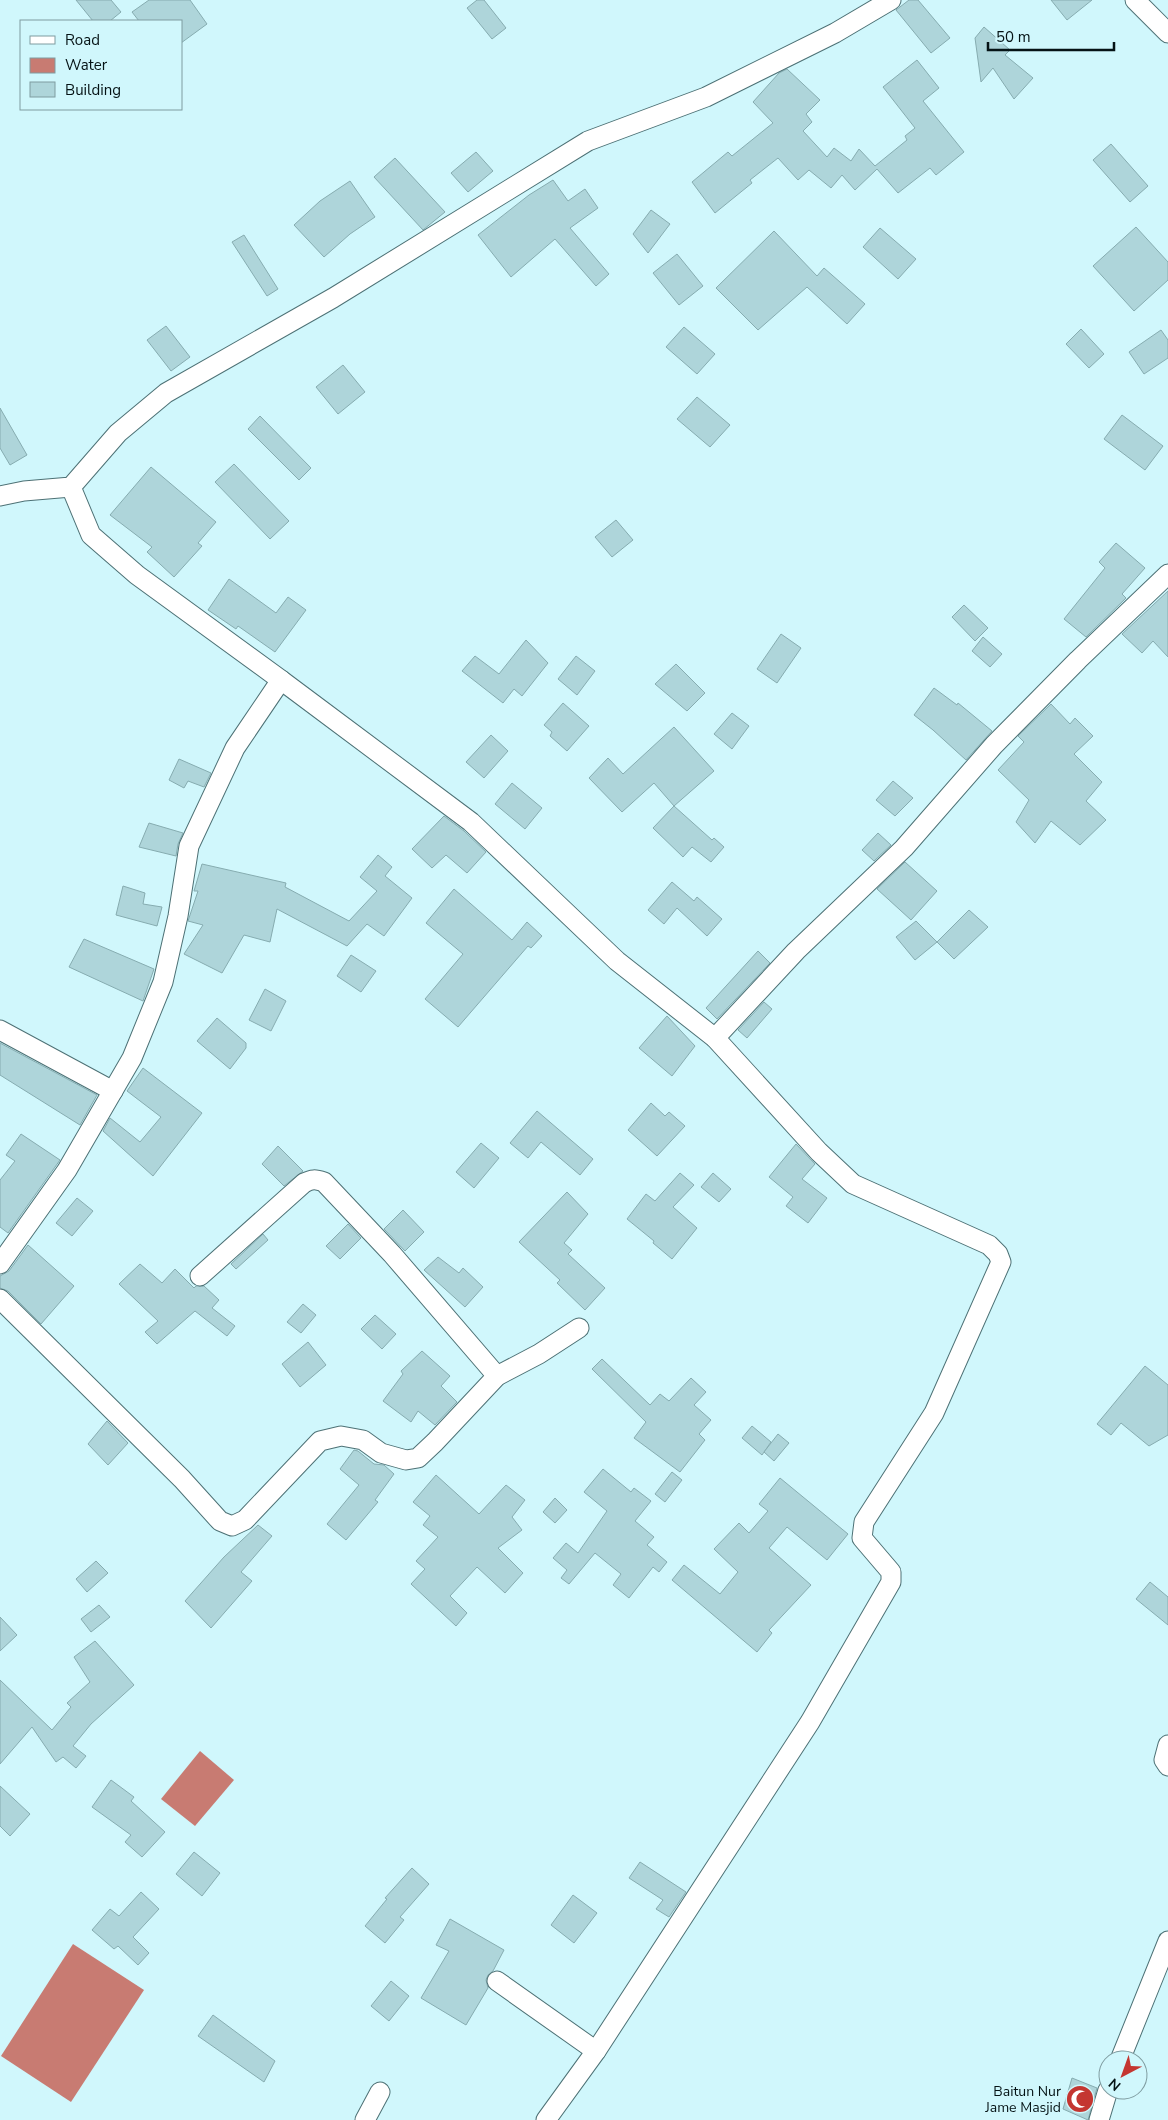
<svg xmlns="http://www.w3.org/2000/svg" width="1168" height="2120" viewBox="0 0 1168 2120" font-family="'Nunito Sans',sans-serif">
  <style>
    .water { fill: #c87b72 }
    .building { fill: #aed5da; stroke: #86acb0 }
    .lines { fill: none; stroke-linecap: round; stroke-linejoin: round }
    .minor-casing { stroke: #4d7175; stroke-width: 21 }
    .minor { stroke: #fff; stroke-width: 19 }
    .labels { text-anchor: middle; stroke-width: 4; stroke-linejoin: round; paint-order: stroke }
    .poi-label { font-size: 14px; fill: #051315; stroke: #d0f7fc; text-anchor: end }
  </style>
  <rect width="100%" height="100%" fill="#d0f7fc"/>
  <!-- water -->
  <g class="water">
    <path d="M200,1751l34,29 -39,46 -34,-27z"/>
    <path d="M73,1944l71,46 -73,112 -70,-46z"/>
  </g>
  <!-- building -->
  <g class="building">
    <path d="M76,0h35l10,12 -11,9h-17z"/>
    <path d="M149,0h41l17,24 -26,19v-22h-42l-7,-9z"/>
    <path d="M477,0h7l22,28 -14,11 -25,-31z"/>
    <path d="M909,0h9l32,38 -19,15 -35,-43z"/>
    <path d="M1051,0h41l-25,20z"/>
    <path d="M984,27l26,23 -5,5 28,23 -19,21 -21,-31 -12,14 -6,-44z"/>
    <path d="M917,60l22,28 -16,13 41,51 -28,23 -6,-7 -32,25 -21,-24 -22,21 -13,-15 -11,13 -22,-18 -11,10 -20,-22 -28,22 2,3 -37,30 -23,-31 36,-30 4,4 41,-33 -20,-21 26,-29 8,-4 33,31 -14,14 6,8 -9,9 24,26 7,-9 17,13 8,-12 16,17 32,-26 -2,-4 10,-8 -32,-41z"/>
    <path d="M1111,144l37,42 -18,16 -37,-42z"/>
    <path d="M476,152l17,19 -25,21 -17,-19z"/>
    <path d="M395,158l50,54 -22,18 -49,-53z"/>
    <path d="M553,180l15,21 17,-12 13,19 -28,20 39,46 -13,12 -41,-47 -44,38 -33,-42 51,-40z"/>
    <path d="M350,181l25,36 -25,17 -26,23 -30,-32 26,-24z"/>
    <path d="M651,210l19,14 -22,29 -15,-19z"/>
    <path d="M1136,227l32,35v18l-34,31 -41,-45z"/>
    <path d="M880,228l36,31 -18,20 -35,-32z"/>
    <path d="M774,231l43,45 7,-8 41,36 -18,20 -40,-37 -49,43 -42,-42z"/>
    <path d="M244,235l34,54 -11,7 -35,-54z"/>
    <path d="M677,254l26,32 -24,19 -26,-32z"/>
    <path d="M166,326l24,31 -19,14 -24,-31z"/>
    <path d="M684,327l31,27 -18,20 -31,-27z"/>
    <path d="M1081,329l23,25 -15,14 -23,-24z"/>
    <path d="M1161,330l7,10v18l-24,16 -15,-22z"/>
    <path d="M343,365l22,27 -27,22 -22,-27z"/>
    <path d="M697,397l33,28 -20,22 -33,-28z"/>
    <path d="M0,408l27,47 -17,10 -10,-17z"/>
    <path d="M1122,415l41,31 -18,24 -41,-31z"/>
    <path d="M260,416l51,52 -12,12 -51,-51z"/>
    <path d="M234,464l55,57 -19,18 -55,-57z"/>
    <path d="M151,467l65,55 -18,21 4,3 -28,31 -27,-25 5,-5 -42,-32z"/>
    <path d="M616,520l17,20 -21,17 -17,-20z"/>
    <path d="M1116,543l29,25 -23,26 4,4 -40,39 -22,-18 41,-51 -6,-6z"/>
    <path d="M229,579l47,34 12,-16 18,13 -31,42 -37,-26 -2,3 -28,-19z"/>
    <path d="M1168,591v66l-15,-16 -11,12 -20,-19z"/>
    <path d="M964,605l24,23 -13,13 -23,-24z"/>
    <path d="M781,634l20,14 -24,35 -20,-14z"/>
    <path d="M983,637l19,17 -12,13 -18,-16z"/>
    <path d="M526,640l22,23 -26,33 -8,-7 -11,14 -41,-32 13,-15 24,18z"/>
    <path d="M576,656l19,15 -18,24 -19,-16z"/>
    <path d="M676,664l29,29 -18,18 -32,-27z"/>
    <path d="M934,688l23,17 1,-2 34,28 -26,29 -33,-30 -19,-15z"/>
    <path d="M563,703l26,23 -22,25 -17,-15 2,-4 -8,-7z"/>
    <path d="M1051,704l19,20 5,-6 18,18 -19,18 28,28 -16,19 20,19 -26,25 -29,-24 -16,22 -19,-21 13,-22 -31,-30 26,-28 -6,-6z"/>
    <path d="M732,713l17,13 -17,23 -18,-15z"/>
    <path d="M674,727l40,44 -40,35 -20,-23 -32,29 -33,-34 19,-20 15,16z"/>
    <path d="M491,735l17,16 -24,27 -18,-16z"/>
    <path d="M179,759l32,14 -7,14 -16,-6 -4,7 -15,-8z"/>
    <path d="M893,781l20,17 -18,18 -19,-16z"/>
    <path d="M512,783l30,25 -17,21 -30,-25z"/>
    <path d="M674,806l38,34 2,-2 10,9 -13,15 -19,-15 -9,10 -30,-29z"/>
    <path d="M444,816l20,15 22,21 -19,21 -21,-18 -14,13 -20,-19z"/>
    <path d="M149,823l34,10 -5,11 -2,12 -37,-9z"/>
    <path d="M878,833l13,12 -17,16 -12,-11z"/>
    <path d="M378,855l14,12 -7,9 27,22 -28,38 -17,-12 -20,22 -70,-37 -7,33 -26,-7 -22,38 -38,-19 19,-29 -15,-4 10,-30h-4l8,-27 84,19 -1,4 64,34 28,-30 -17,-14z"/>
    <path d="M905,862l32,29 -26,29 -34,-31z"/>
    <path d="M672,882l22,19 3,-4 25,22 -15,17 -30,-28 -13,16 -16,-14z"/>
    <path d="M123,886l22,7 -2,11 19,3 -5,19 -41,-11z"/>
    <path d="M454,889l58,51 15,-18 15,14 -11,12 -3,-2 -70,81 -33,-28 38,-45 -37,-31z"/>
    <path d="M969,910l19,17 -34,32 -17,-17z"/>
    <path d="M916,921l21,21 -22,18 -19,-23z"/>
    <path d="M84,939l70,30 -11,32 -74,-34z"/>
    <path d="M758,951l12,12 -53,56 -11,-11z"/>
    <path d="M351,955l25,16 -15,21 -24,-16z"/>
    <path d="M265,989l21,12 -15,30 -22,-11z"/>
    <path d="M764,1002l8,7 -25,29 -9,-8z"/>
    <path d="M667,1016l28,30 -23,30 -33,-28z"/>
    <path d="M217,1018l29,25v5l-16,21 -33,-28z"/>
    <path d="M0,1043l97,52 -17,30 -80,-50z"/>
    <path d="M143,1068l59,45 -49,63 -50,-45 7,-13 30,24 21,-25 -34,-26z"/>
    <path d="M651,1103l14,13 4,-4 16,14 -28,30 -29,-26z"/>
    <path d="M537,1111l56,48 -13,16 -39,-33 -13,16 -18,-15z"/>
    <path d="M21,1134l39,26 -52,73 -8,-6v-47l15,-19 -9,-6z"/>
    <path d="M481,1143l18,15 -25,30 -18,-16z"/>
    <path d="M796,1144l19,20 -13,15 25,19 -19,25 -22,-17 7,-9 -24,-20z"/>
    <path d="M278,1146l25,25 -19,15 -22,-22z"/>
    <path d="M680,1173l14,12 -21,22 24,21 -25,31 -19,-16 1,-2 -27,-22 19,-25 9,7z"/>
    <path d="M713,1173l18,16 -12,13 -18,-15z"/>
    <path d="M567,1192l21,22 -24,29 8,7 -4,4 37,34 -20,22 -28,-27 3,-3 -41,-38z"/>
    <path d="M77,1198l16,13 -21,25 -16,-13z"/>
    <path d="M403,1210l21,22 -19,19 -21,-22z"/>
    <path d="M348,1224l13,14 -21,21 -14,-13z"/>
    <path d="M263,1234l5,6 -32,29 -5,-5z"/>
    <path d="M28,1245l46,41 -33,38 -33,-33 -8,-3v-12l9,-5z"/>
    <path d="M438,1257l21,16 4,-5 20,19 -18,20 -41,-37z"/>
    <path d="M140,1264l22,19 13,-14 19,19 2,-2h8l15,14 -7,8 23,18 -8,10 -32,-25 -38,33 -12,-12 13,-11 -39,-37z"/>
    <path d="M303,1304l13,11 -15,18 -14,-11z"/>
    <path d="M375,1315l21,19 -14,15 -21,-20z"/>
    <path d="M308,1342l18,23 -26,22 -18,-23z"/>
    <path d="M422,1351l28,25 -9,10 16,16 -22,23 -17,-14 -7,11 -28,-21 20,-27 -2,-3z"/>
    <path d="M602,1359l48,46 10,-11 9,7 22,-23 15,14 -12,13 17,15 -12,14 6,6 -25,32 -46,-34 12,-16 -54,-53z"/>
    <path d="M1145,1366l23,19v50l-19,11 -28,-23 -10,12 -14,-11z"/>
    <path d="M107,1421l21,22 -20,22 -20,-21z"/>
    <path d="M752,1426l19,16 -9,13 -20,-17z"/>
    <path d="M778,1434l11,9 -15,18 -10,-9z"/>
    <path d="M354,1450l4,1 16,13 10,1 10,9 -19,26 3,2 -32,38 -19,-16 32,-39 -19,-16z"/>
    <path d="M603,1469l28,23 3,-4 17,13 -16,20 19,16 -7,8 20,17 -8,10 -6,-5 -24,31 -16,-13 8,-11 -26,-21 -26,31 -8,-6 6,-8 -14,-12 13,-15 12,10 29,-42 -23,-19z"/>
    <path d="M672,1472l10,8 -17,22 -10,-8z"/>
    <path d="M436,1475l43,39 27,-29 19,15 -13,17 10,13 -24,18 25,25 -18,20 -28,-26 -27,29 17,17 -11,13 -45,-42 14,-15 -9,-8 22,-24 -15,-12 7,-9 -17,-14z"/>
    <path d="M780,1478l68,56 -21,26 -40,-33 -18,21 42,37 -42,45 3,3 -15,19 -85,-72 12,-15 36,29 18,-22 -24,-23 25,-26 10,10 19,-22 -9,-7z"/>
    <path d="M555,1498l12,12 -12,13 -12,-11z"/>
    <path d="M258,1525l14,11 -31,36 11,9 -41,47 -26,-27 39,-44z"/>
    <path d="M96,1561l12,12 -21,19 -11,-13z"/>
    <path d="M1150,1582l18,15v28l-32,-26z"/>
    <path d="M99,1605l11,12 -19,15 -10,-13z"/>
    <path d="M0,1617l17,18 -17,16z"/>
    <path d="M95,1641l39,44 -43,39 -18,22 13,10 -10,12 -13,-11 -7,5 -24,-35 -32,37v-84l52,50 19,-23 -4,-4 23,-21 -16,-25z"/>
    <path d="M111,1780l23,17 -3,4 34,31 -23,25 -17,-15 6,-7 -39,-28z"/>
    <path d="M0,1786l30,28 -20,22 -10,-10z"/>
    <path d="M194,1852l26,21 -18,23 -26,-22z"/>
    <path d="M640,1862l46,30 -17,25 -13,-8 7,-9 -34,-22z"/>
    <path d="M412,1868l17,16 -29,33 4,3 -19,23 -20,-17 22,-27 -2,-1z"/>
    <path d="M141,1892l18,17 -26,28 16,16 -11,12 -20,-19 -4,3 -22,-19 18,-21 9,7z"/>
    <path d="M573,1895l24,18 -23,30 -23,-18z"/>
    <path d="M450,1919l54,31 -11,21 -5,4 -2,5 2,8 -22,37 -45,-27 28,-47 -13,-6z"/>
    <path d="M391,1981l18,15 -20,25 -18,-15z"/>
    <path d="M213,2015l62,46 -11,21 -66,-46z"/>
    <path d="M1072,2078l25,10 -9,32 -25,-11z"/>
  </g>
  <g class="lines">
    <defs>
      <g id="minor">
        <path d="M1135,0l33,33"/>
        <path d="M71,487l20,48 46,40 144,105"/>
        <path d="M0,496l24,-5 47,-4 47,-54 48,-40 167,-95 255,-157 118,-44 129,-64 56,-33"/>
        <path d="M0,1030l113,61"/>
        <path d="M715,1038l81,-87 108,-103 90,-103 84,-85 90,-86"/>
        <path d="M0,1264l67,-94 65,-112 31,-76 15,-66 11,-70 46,-98 46,-68 190,142 146,139 98,77 104,114 34,32 136,61 9,9 3,8 -67,151 -70,109 -2,16 29,34v10l-81,140 -214,329 -50,69"/>
        <path d="M200,1276l104,-93c8,-4 11,-4 20,-1l68,72 105,122"/>
        <path d="M0,1299l182,180 38,42 12,5 13,-6 75,-79 21,-5 22,4 18,13 25,7 12,-2 17,-16 62,-66 42,-22 40,-26"/>
        <path d="M1168,1745l-4,15 4,6"/>
        <path d="M497,1981l99,70"/>
        <path d="M1120,2060l48,-119"/>
        <path d="M365,2120l15,-28"/>
        <path d="M1099,2120l9,-30"/>
      </g>
    </defs>
    <!-- minor casing -->
    <use href="#minor" class="minor-casing"/>
    <!-- minor -->
    <use href="#minor" class="minor"/>
  </g>
  <!-- icons -->
  <defs>
    <symbol id="mosque-disc" viewBox="-11 -11 22 22"><circle r="9.5" fill="#c43631" stroke="#d0f7fc"/><path d="M3.5-4.9A6 6 0 1 0 3.5 4.9A5 5 0 1 1 3.5-4.9Z" fill="#fff"/></symbol>
  </defs>
  <g fill-rule="evenodd">
    <use href="#mosque-disc" x="1064" y="2083" width="32" height="32"/>
  </g>
  <g class="labels">
    <!-- poi labels -->
    <g class="poi-label">
      <text x="1061" y="2096">Baitun Nur<tspan x="1061" dy="16">Jame Masjid</tspan></text>
    </g>
  </g>
  <!-- legend -->
  <rect x="20" y="20" width="162" height="90" fill="#d0f7fc" stroke="#7f9ca0"/>
  <rect x="30" y="36" width="25" height="8" fill="#ffffff" stroke="#7f9ca0"/>
  <text x="65" y="45" font-size="15" fill="#051315">Road</text>
  <rect x="30" y="58" width="25" height="15" fill="#c87b72" stroke="#7f9ca0"/>
  <text x="65" y="70" font-size="15" fill="#051315">Water</text>
  <rect x="30" y="82" width="25" height="15" fill="#aed5da" stroke="#7f9ca0"/>
  <text x="65" y="95" font-size="15" fill="#051315">Building</text>
  <!-- north arrow -->
  <g transform="translate(1123 2075) rotate(221)"><circle r="24" fill="#d0f7fc" stroke="#7f9ca0"/>
  <path d="M0-4L9 19L0 12L-9 19Z" fill="#c43631"/>
  <text y="-8" font-size="14" font-weight="bold" text-anchor="middle" fill="#051315">N</text>
  </g>
  <!-- scale -->
  <path d="M988 42v8h126v-8" fill="none" stroke="#051315" stroke-width="2.5"/>
  <text x="996" y="42" font-size="15" fill="#051315" stroke="#d0f7fc" stroke-width="4" paint-order="stroke">50 m</text>
</svg>
